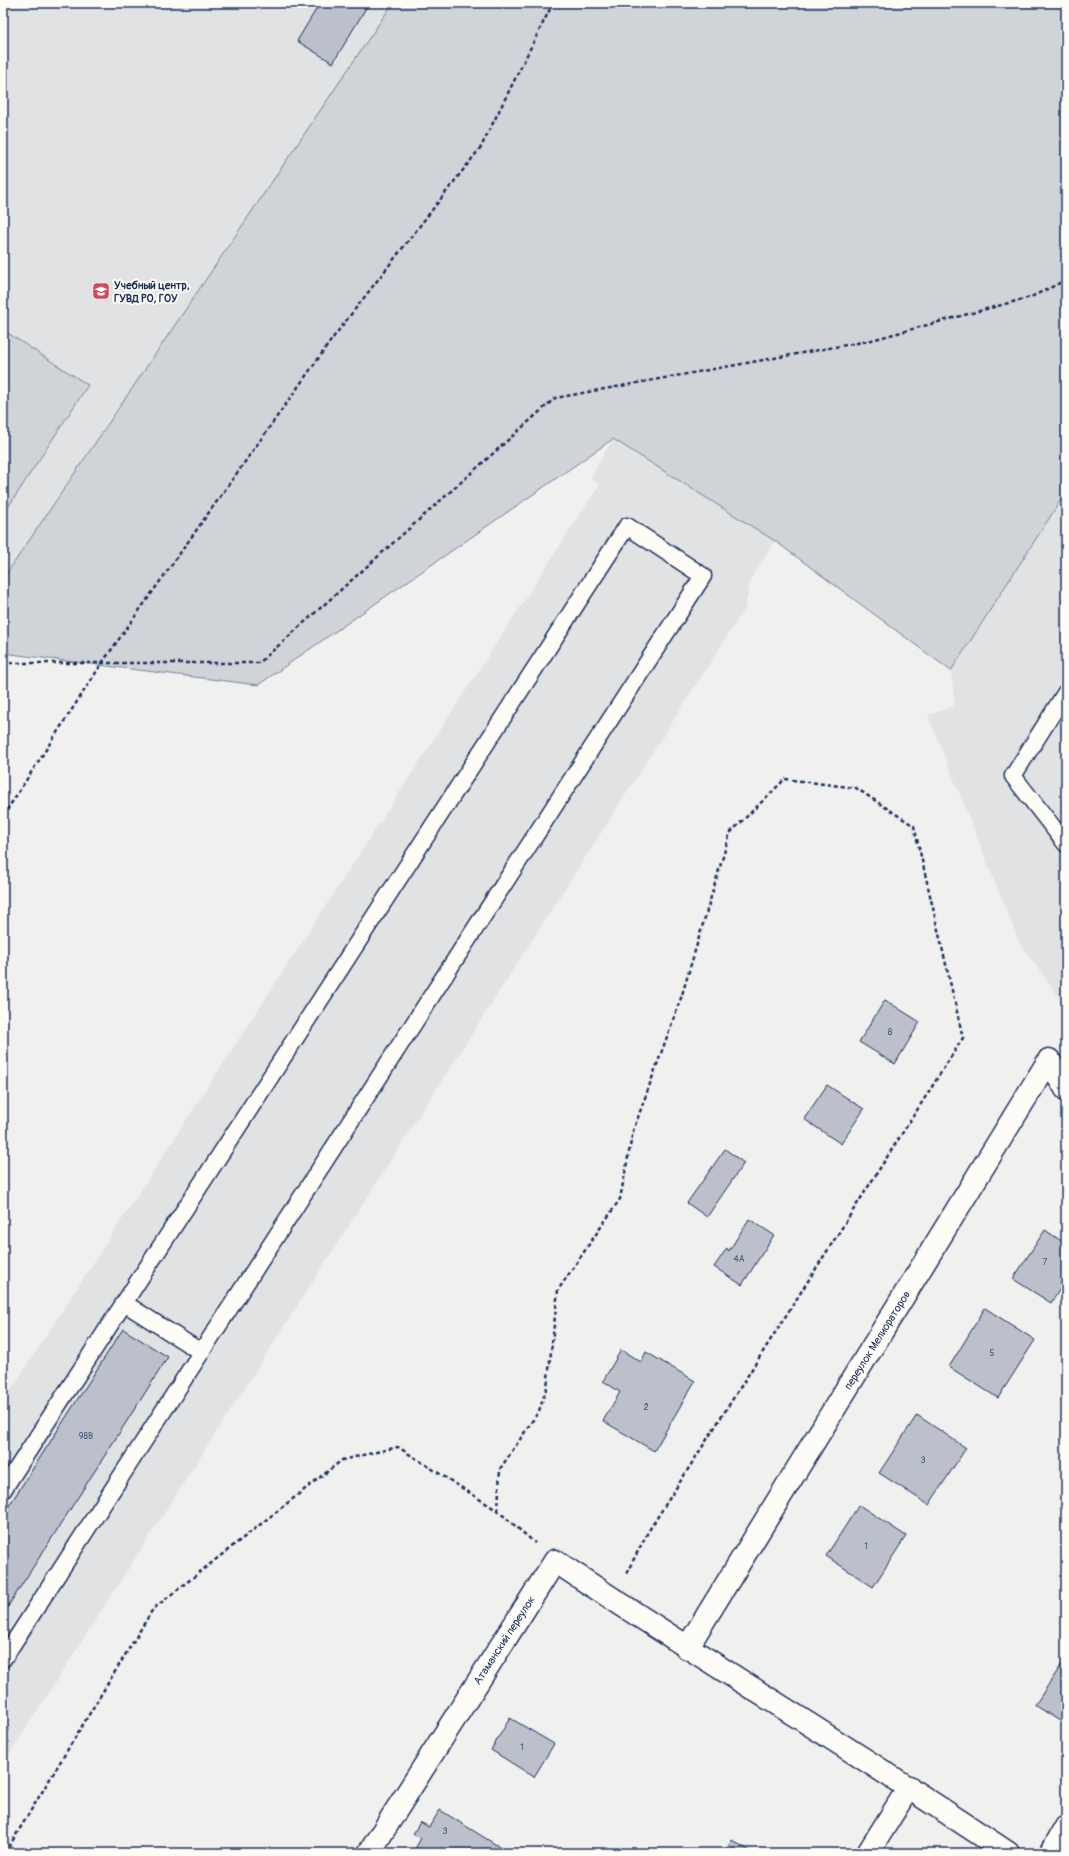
<svg xmlns="http://www.w3.org/2000/svg" width="1069" height="1856" viewBox="0 0 1069 1856" font-family="Pangolin,sans-serif">
  <style>
    .built { fill: #e0e2e3 }
    .green { fill: #d0d3d8; stroke: #76819b }
    .building { fill: #bbc0ca; stroke: #1b2f5e }
    .lines { fill: none; stroke-linecap: round; stroke-linejoin: round }
    .service-casing { stroke: #1b2f5e; stroke-width: 19 }
    .minor-casing { stroke: #1b2f5e; stroke-width: 25 }
    .path { stroke: #1b2f5e; stroke-width: 2.5; stroke-dasharray: 4 3; stroke-linecap: butt }
    .service { stroke: #fdfcf7; stroke-width: 16 }
    .minor { stroke: #fdfcf7; stroke-width: 22 }
    .labels { text-anchor: middle; stroke-width: 4; stroke-linejoin: round; paint-order: stroke }
    .number-label { font-size: 9px; fill: #435379 }
    .poi-label { font-size: 11px; font-weight: bold; fill: #1b2f5e; stroke: #fdfcf7; text-anchor: start }
    .street-label { font-size: 11px; fill: #1b2f5e; stroke: #fdfcf7 }
  </style>
  <rect width="100%" height="100%" fill="#f0f0ee"/>
  <filter id="ink" filterUnits="userSpaceOnUse"><feTurbulence type="fractalNoise" baseFrequency=".025" numOctaves="2"/><feDisplacementMap in="SourceGraphic" scale="8" xChannelSelector="R" yChannelSelector="G"/><feConvolveMatrix kernelMatrix="1 2 1 2 8 2 1 2 1" color-interpolation-filters="sRGB"/></filter>
  <g filter="url(#ink)">
    <!-- built -->
    <g class="built">
      <path d="M3,3h390l-390,576z"/>
      <path d="M613,439l162,102 -23,36 -8,33 -741,1154v-362l597,-918 -10,-6z"/>
      <path d="M1066,492v514l-46,-62 -92,-229 27,-9 -4,-35z"/>
    </g>
    <!-- green -->
    <g class="green">
      <path d="M393,3h673v489l-115,179 -176,-130 -162,-102 -355,246 -255,-32v-74z"/>
      <path d="M3,330l85,55 -85,130z"/>
    </g>
    <!-- building -->
    <g class="building">
      <path d="M320,3h49l-36,60 -36,-22z"/>
      <path d="M885,1000l35,22 -25,42 -36,-22z"/>
      <path d="M827,1085l37,24 -23,35 -37,-25z"/>
      <path d="M725,1149l19,14 -37,54 -20,-14z"/>
      <path d="M749,1219l25,16 -32,50 -28,-18 13,-19 2,3z"/>
      <path d="M1045,1230l21,14v36l-15,23 -38,-24z"/>
      <path d="M985,1308l50,32 -37,58 -49,-31z"/>
      <path d="M123,1329l45,28 -165,257v-99z"/>
      <path d="M621,1350l20,12 5,-10 49,29 -41,70 -51,-30 17,-29 -17,-11z"/>
      <path d="M917,1415l49,33 -37,57 -50,-32z"/>
      <path d="M859,1505l47,31 -33,51 -47,-31z"/>
      <path d="M1066,1658v67l-31,-20z"/>
      <path d="M510,1718l44,26 -20,33 -43,-27z"/>
      <path d="M440,1810l66,41 -1,2h-92l8,-15 -8,-4 7,-12 9,5z"/>
      <path d="M732,1840l21,13h-29z"/>
    </g>
    <g class="lines">
      <defs>
        <g id="service">
          <path d="M1066,692l-53,84 53,68"/>
          <path d="M124,1303l77,49"/>
          <path d="M3,1490l624,-964 76,50 -700,1083"/>
        </g>
        <g id="minor">
          <path d="M687,1648l362,-588 17,29"/>
          <path d="M369,1853l186,-292c150,100 304,192 453,292"/>
          <path d="M868,1853l41,-66"/>
          <path d="M1051,1853l15,-26"/>
        </g>
      </defs>
      <!-- service casing -->
      <use href="#service" class="service-casing"/>
      <!-- minor casing -->
      <use href="#minor" class="minor-casing"/>
      <!-- path -->
      <g class="path">
        <path d="M3,663h256l296,-265 313,-57 163,-44 35,-17"/>
        <path d="M3,816l99,-153 233,-328 146,-188 72,-144"/>
        <path d="M498,1511l2,-42 39,-58 8,-24 11,-97 62,-91 13,-68 48,-133 49,-165 55,-54 71,9 58,38 49,212 -315,494 -23,44"/>
        <path d="M5,1853l148,-244 189,-149 56,-13 100,64 37,32"/>
      </g>
      <!-- service -->
      <use href="#service" class="service"/>
      <!-- minor -->
      <use href="#minor" class="minor"/>
    </g>
  </g>
  <!-- icons -->
  <defs>
    <symbol id="university-square" viewBox="-11 -11 22 22"><rect x="-9" y="-9" width="18" height="18" rx="4" fill="#d1495b" stroke="#fdfcf7"/><path d="M0-5L7-2L0 1L-7-2ZM-4 1L0 2.5L4 1V4Q0 6-4 4Z" fill="#fff"/></symbol>
  </defs>
  <g fill-rule="evenodd">
    <use href="#university-square" x="91" y="281" width="20" height="20"/>
  </g>
  <g class="labels">
    <!-- number labels -->
    <g class="number-label">
      <text x="890" y="1035">8</text>
      <text x="739" y="1262">4А</text>
      <text x="1045" y="1265">7</text>
      <text x="992" y="1356">5</text>
      <text x="646" y="1410">2</text>
      <text x="86" y="1439">98В</text>
      <text x="923" y="1463">3</text>
      <text x="866" y="1549">1</text>
      <text x="522" y="1750">1</text>
      <text x="445" y="1834">3</text>
    </g>
    <!-- poi labels -->
    <g class="poi-label">
      <text x="114" y="289">Учебный центр,<tspan x="114" dy="13">ГУВД РО, ГОУ</tspan></text>
    </g>
    <!-- street labels -->
    <g class="street-label">
      <text transform="translate(877 1340) rotate(-58)" y="4">переулок Мелиораторов</text>
      <text transform="translate(504 1640) rotate(-57)" y="4">Атаманский переулок</text>
    </g>
  </g>
  <!-- margin -->
  <rect width="1069" height="1856" fill="none" stroke="#fdfcf7" stroke-width="16"/>
  <rect x="8" y="8" width="1053" height="1840" fill="none" stroke="#1b2f5e" stroke-width="1.5" filter="url(#ink)"/>
</svg>
